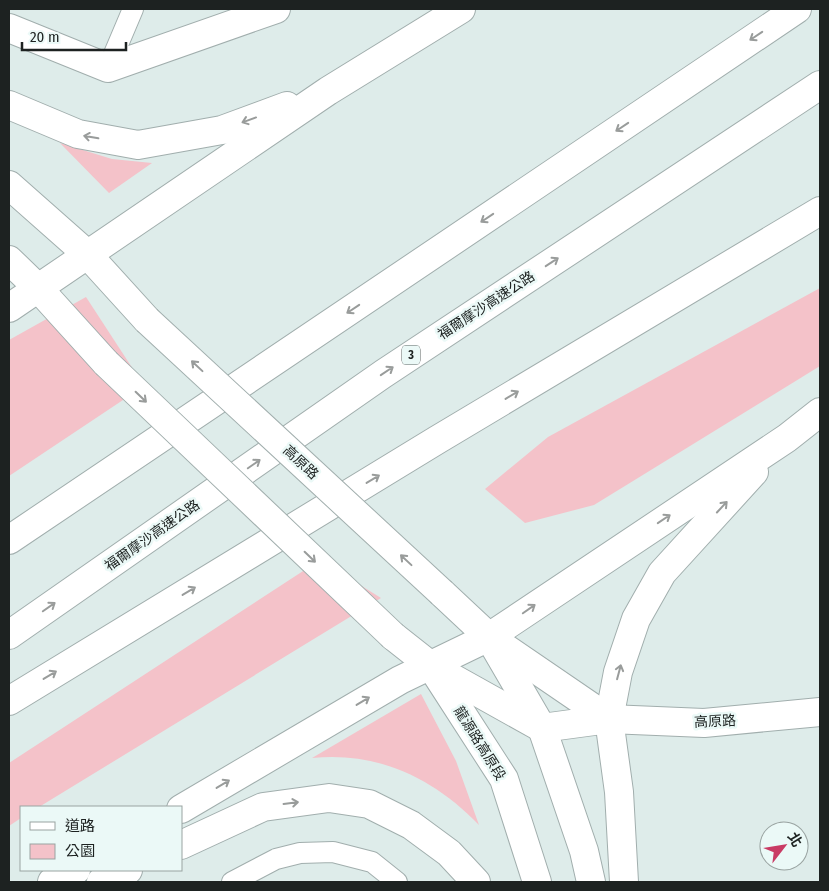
<svg xmlns="http://www.w3.org/2000/svg" width="829" height="891" viewBox="0 0 829 891" font-family="'Fira Sans Condensed','Noto Sans TC',sans-serif">
  <style>
    .green { fill: #f4c2c9 }
    .lines { fill: none; stroke-linecap: round; stroke-linejoin: round }
    .lane-casing { stroke: #a1aead; stroke-width: 22 }
    .street-casing { stroke: #a1aead; stroke-width: 30 }
    .secondary-casing { stroke: #a1aead; stroke-width: 30 }
    .highway-casing { stroke: #a1aead; stroke-width: 30 }
    .lane { stroke: #fff; stroke-width: 20 }
    .street { stroke: #fff; stroke-width: 28 }
    .secondary { stroke: #fff; stroke-width: 28 }
    .highway { stroke: #fff; stroke-width: 28 }
    .secondary-bridge-casing { stroke: #a1aead; stroke-width: 30; stroke-linecap: butt }
    .secondary-bridge { stroke: #fff; stroke-width: 28 }
    .oneway { stroke: #999c9b }
    .labels { text-anchor: middle; stroke-width: 5; stroke-linejoin: round; paint-order: stroke }
    .shield { fill: #ebf9f7; stroke: #5b6261; stroke-width: 1 }
    .shield-label { font-size: 12px; font-weight: bold; fill: #1d2221 }
    .street-label { font-size: 14px; fill: #1d2221; stroke: #ebf9f7 }
  </style>
  <rect width="100%" height="100%" fill="#deecea"/>
  <!-- green -->
  <g class="green">
    <path d="M60,143l52,16 40,4 -43,30z"/>
    <path d="M820,288v78l-226,139 -69,18 -40,-34 63,-52z"/>
    <path d="M86,297l58,89 -135,90v-136z"/>
    <path d="M320,560l61,38 -342,209h-18v11l-12,8v-63z"/>
    <path d="M421,694l35,67 23,64c-45,-47 -102,-74 -167,-67z"/>
  </g>
  <g class="lines">
    <defs>
      <g id="lane">
        <path d="M108,68l25,-59"/>
        <path d="M232,882l44,-23 24,-6 33,-1 39,10 25,20"/>
      </g>
      <path id="street" d="M9,28l99,40 168,-59"/>
      <g id="secondary">
        <path d="M9,185l78,69 60,66"/>
        <path d="M9,260l30,29 67,74"/>
        <path d="M442,593l47,44 120,82"/>
        <path d="M393,636l38,30 111,62 67,-9 95,4 116,-11"/>
        <path d="M489,637l53,91 42,123 7,31"/>
        <path d="M433,669l71,110 33,103"/>
        <path d="M609,719l10,73 5,90"/>
      </g>
      <g id="highway">
        <path d="M9,105l69,29 60,11 84,-15 65,-24"/>
        <path d="M9,308l319,-217 133,-82"/>
        <path d="M9,540l788,-531"/>
        <path d="M9,635l374,-261 437,-289"/>
        <path d="M9,701l428,-261 383,-229"/>
        <path d="M609,719l9,-47 18,-53 26,-46 92,-101"/>
        <path d="M181,809l219,-129 89,-43 298,-199 33,-26"/>
        <path d="M181,845l82,-38 66,-9 40,6 42,21 38,28 27,29"/>
        <path d="M52,882l24,-12"/>
        <path d="M101,882l27,-12"/>
      </g>
    </defs>
    <!-- lane casing -->
    <use href="#lane" class="lane-casing"/>
    <!-- street casing -->
    <use href="#street" class="street-casing"/>
    <!-- secondary casing -->
    <use href="#secondary" class="secondary-casing"/>
    <!-- highway casing -->
    <use href="#highway" class="highway-casing"/>
    <!-- lane -->
    <use href="#lane" class="lane"/>
    <!-- street -->
    <use href="#street" class="street"/>
    <!-- secondary -->
    <use href="#secondary" class="secondary"/>
    <!-- highway -->
    <use href="#highway" class="highway"/>
    <defs>
      <g id="secondary-bridge">
        <path d="M147,320l295,273"/>
        <path d="M106,363l287,273"/>
      </g>
    </defs>
    <!-- secondary-bridge casing -->
    <use href="#secondary-bridge" class="secondary-bridge-casing"/>
    <!-- secondary-bridge -->
    <use href="#secondary-bridge" class="secondary-bridge"/>
  </g>
  <!-- one-way arrows -->
  <defs><path id="oneway-shaft" d="M-6 0H5M1.5-3L5.5 0L1.5 3" fill="none" stroke-width="1.6" stroke-linecap="round" stroke-linejoin="round" transform="scale(1.25)"/></defs>
  <g class="oneway">
    <use href="#oneway-shaft" transform="translate(756 36) rotate(146)"/>
    <use href="#oneway-shaft" transform="translate(249 120) rotate(160)"/>
    <use href="#oneway-shaft" transform="translate(622 127) rotate(146)"/>
    <use href="#oneway-shaft" transform="translate(91 137) rotate(-170)"/>
    <use href="#oneway-shaft" transform="translate(487 218) rotate(146)"/>
    <use href="#oneway-shaft" transform="translate(552 262) rotate(-33)"/>
    <use href="#oneway-shaft" transform="translate(353 309) rotate(146)"/>
    <use href="#oneway-shaft" transform="translate(197 366) rotate(-137)"/>
    <use href="#oneway-shaft" transform="translate(387 371) rotate(-34)"/>
    <use href="#oneway-shaft" transform="translate(512 395) rotate(-31)"/>
    <use href="#oneway-shaft" transform="translate(141 397) rotate(44)"/>
    <use href="#oneway-shaft" transform="translate(254 464) rotate(-35)"/>
    <use href="#oneway-shaft" transform="translate(373 479) rotate(-31)"/>
    <use href="#oneway-shaft" transform="translate(722 507) rotate(-47)"/>
    <use href="#oneway-shaft" transform="translate(664 519) rotate(-34)"/>
    <use href="#oneway-shaft" transform="translate(310 557) rotate(44)"/>
    <use href="#oneway-shaft" transform="translate(406 560) rotate(-137)"/>
    <use href="#oneway-shaft" transform="translate(189 591) rotate(-31)"/>
    <use href="#oneway-shaft" transform="translate(49 607) rotate(-35)"/>
    <use href="#oneway-shaft" transform="translate(529 609) rotate(-35)"/>
    <use href="#oneway-shaft" transform="translate(619 672) rotate(-75)"/>
    <use href="#oneway-shaft" transform="translate(50 675) rotate(-31)"/>
    <use href="#oneway-shaft" transform="translate(363 701) rotate(-31)"/>
    <use href="#oneway-shaft" transform="translate(223 784) rotate(-31)"/>
    <use href="#oneway-shaft" transform="translate(291 803) rotate(-7)"/>
  </g>
  <g class="labels">
    <!-- shield labels -->
    <rect class="shield" x="402" y="345.5" width="18" height="19" rx="4"/>
    <g class="shield-label">
      <text x="411" y="359">3</text>
    </g>
    <!-- street labels -->
    <g class="street-label">
      <text transform="translate(486 305) rotate(-33)" y="5">福爾摩沙高速公路</text>
      <text transform="translate(301 462) rotate(43)" y="5">高原路</text>
      <text transform="translate(152 535) rotate(-35)" y="5">福爾摩沙高速公路</text>
      <text transform="translate(715 721) rotate(-3)" y="5">高原路</text>
      <text transform="translate(480 743) rotate(58)" y="5">龍源路高原段</text>
    </g>
  </g>
  <!-- border -->
  <rect width="829" height="891" fill="none" stroke="#1d2221" stroke-width="20"/>
  <!-- legend -->
  <rect x="20" y="806" width="162" height="65" fill="#ebf9f7" stroke="#99a3a1"/>
  <rect x="30" y="822" width="25" height="8" fill="#ffffff" stroke="#99a3a1"/>
  <text x="65" y="831" font-size="15" fill="#1d2221">道路</text>
  <rect x="30" y="844" width="25" height="15" fill="#f4c2c9" stroke="#99a3a1"/>
  <text x="65" y="856" font-size="15" fill="#1d2221">公園</text>
  <!-- north arrow -->
  <g transform="translate(784 846) rotate(59)"><circle r="24" fill="#ebf9f7" stroke="#99a3a1"/>
  <path d="M0-4L9 19L0 12L-9 19Z" fill="#c93b64"/>
  <text y="-8" font-size="14" font-weight="bold" text-anchor="middle" fill="#1d2221">北</text>
  </g>
  <!-- scale -->
  <path d="M22 42v8h104v-8" fill="none" stroke="#1d2221" stroke-width="2.5"/>
  <text x="30" y="42" font-size="15" fill="#1d2221" stroke="#ebf9f7" stroke-width="4" paint-order="stroke">20 m</text>
</svg>
